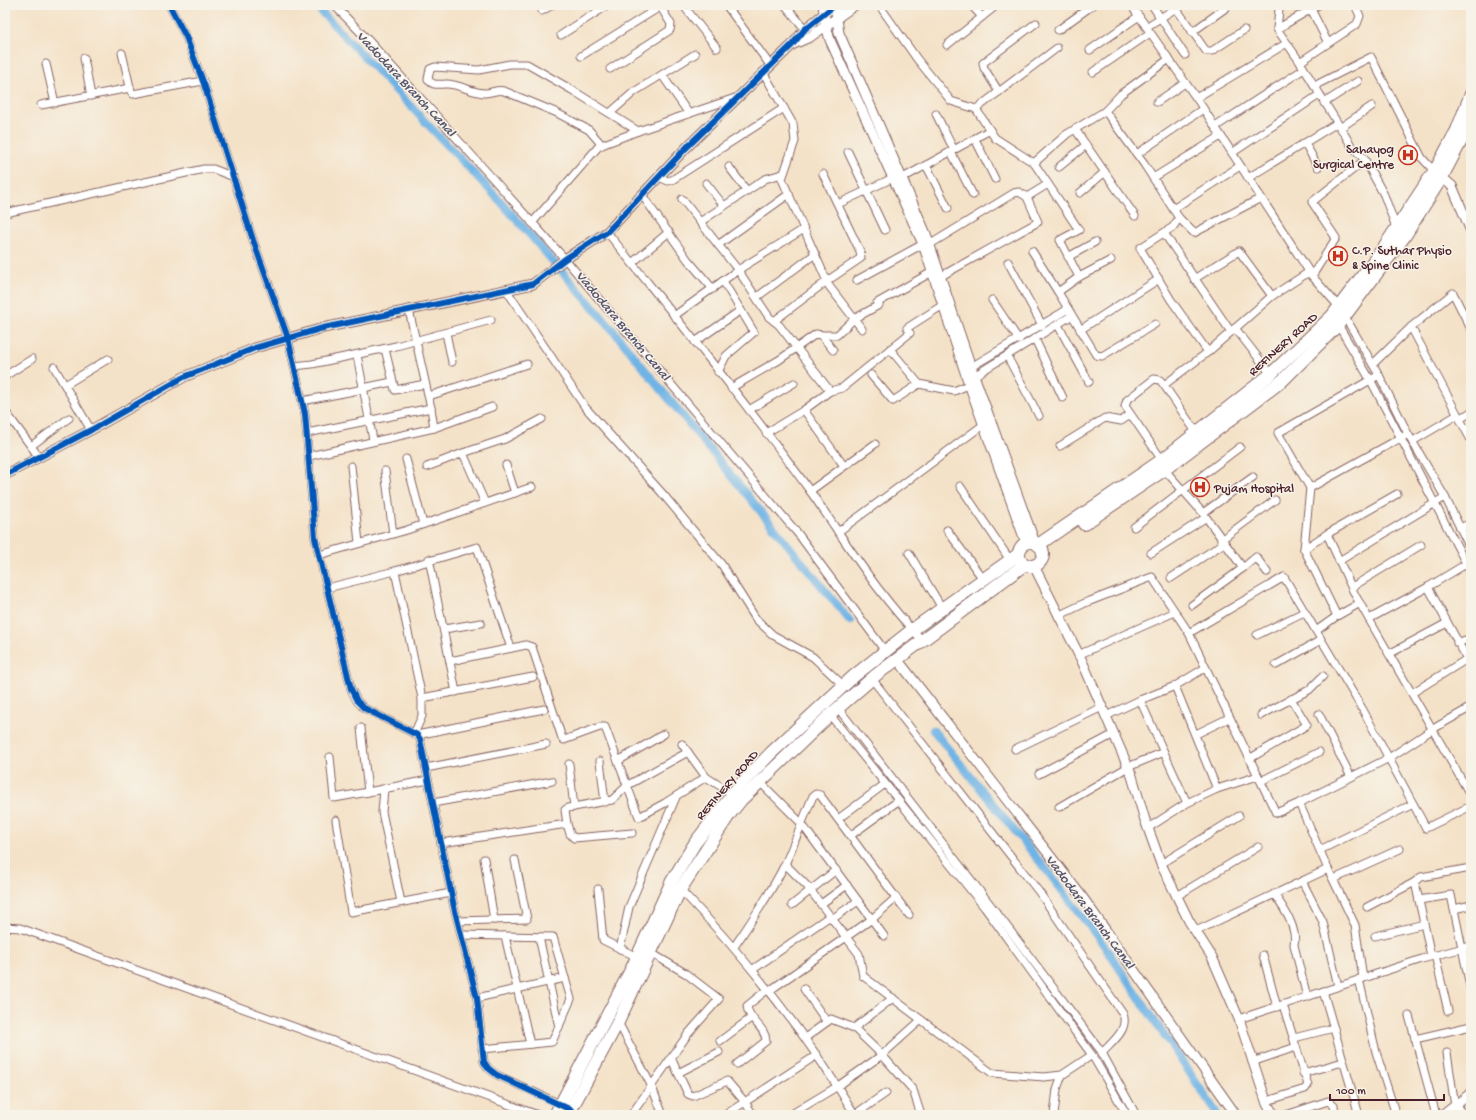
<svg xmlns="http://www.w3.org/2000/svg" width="1476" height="1120" viewBox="0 0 1476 1120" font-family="'Gochi Hand',sans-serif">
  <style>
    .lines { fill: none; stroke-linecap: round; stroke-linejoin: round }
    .canal { stroke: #6fb4e5; stroke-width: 8 }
    .minor-casing { stroke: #866362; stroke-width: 9 }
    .tertiary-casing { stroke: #866362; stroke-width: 11 }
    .primary-casing { stroke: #866362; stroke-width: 14 }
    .minor { stroke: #fff; stroke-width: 7 }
    .tertiary { stroke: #fff; stroke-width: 9 }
    .primary { stroke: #fff; stroke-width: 12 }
    .cycleway-casing { stroke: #f7f3e8; stroke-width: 8 }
    .cycleway { stroke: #0057b8; stroke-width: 6 }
    .labels { text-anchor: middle; stroke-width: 3; stroke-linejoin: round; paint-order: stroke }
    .poi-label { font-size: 13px; fill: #4a1f2b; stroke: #f7f3e8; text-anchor: start }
    .street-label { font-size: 13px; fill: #4a1f2b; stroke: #f7f3e8 }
    .water-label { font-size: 14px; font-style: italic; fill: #57536c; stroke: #f7f3e8 }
  </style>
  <rect width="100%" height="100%" fill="#f7f3e8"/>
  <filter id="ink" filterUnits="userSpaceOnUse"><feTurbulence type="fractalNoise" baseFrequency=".025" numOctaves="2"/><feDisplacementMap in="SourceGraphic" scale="8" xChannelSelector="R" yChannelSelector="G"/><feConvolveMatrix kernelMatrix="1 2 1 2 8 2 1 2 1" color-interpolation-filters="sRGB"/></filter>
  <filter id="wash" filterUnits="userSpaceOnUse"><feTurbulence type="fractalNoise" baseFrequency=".012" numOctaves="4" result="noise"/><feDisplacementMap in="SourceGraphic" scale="16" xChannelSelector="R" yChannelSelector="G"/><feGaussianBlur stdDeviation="0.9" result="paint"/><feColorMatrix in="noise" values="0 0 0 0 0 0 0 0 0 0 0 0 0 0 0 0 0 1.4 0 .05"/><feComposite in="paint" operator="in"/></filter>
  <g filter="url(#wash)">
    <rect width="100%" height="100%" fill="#f4e2c8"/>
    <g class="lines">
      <!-- canal -->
      <g class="canal">
        <path d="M315,5l187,198 105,120 243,298"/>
        <path d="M933,730l111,137 59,77 115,171"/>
      </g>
    </g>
  </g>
  <g filter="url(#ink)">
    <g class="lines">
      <defs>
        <g id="minor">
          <path d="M169,5l17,32 18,47 49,156 35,98 17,76 10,124 36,151 6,12 7,7 53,27 3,4 34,168 23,91 7,64 4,6 9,7 65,30"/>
          <path d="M334,5l36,37 195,217 234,276 86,116"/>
          <path d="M683,5l34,43"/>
          <path d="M726,5l44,60"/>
          <path d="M785,5l20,24"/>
          <path d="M879,5l38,54 34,42 25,8 19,29 39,25 33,-29 38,-23 39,53 35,54 -6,9 -33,21 31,52 37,52"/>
          <path d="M971,5l11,12"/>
          <path d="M1131,5l68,97 113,174 28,32 39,67 29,59 37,63 26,53"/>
          <path d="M1152,5l33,50"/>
          <path d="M1277,5l2,5 -2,19 23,33 51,83 14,15 19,35 13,35"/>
          <path d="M1309,5l19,38"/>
          <path d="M1176,8l30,43h6l32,-21"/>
          <path d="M542,11l10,-6"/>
          <path d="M1146,27l35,-22"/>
          <path d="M1277,29l41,-24"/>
          <path d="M1058,30l35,-25"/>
          <path d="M1192,32l35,-25"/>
          <path d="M561,35l47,-30"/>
          <path d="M947,45l50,-40"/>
          <path d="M1090,50l49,-34"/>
          <path d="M122,53l9,38 2,3 70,-13"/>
          <path d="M581,56l82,-51"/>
          <path d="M84,58l7,38"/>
          <path d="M1300,62l57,-38 3,-8 -5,-11"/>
          <path d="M46,64l9,39"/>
          <path d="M610,69l60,-39 1,-6 -11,-18"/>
          <path d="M763,72l30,52 2,17 -13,38 47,107 33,43"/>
          <path d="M1093,72l57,-39"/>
          <path d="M662,75l27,39"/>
          <path d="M1314,86l57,-29 51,101 12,13"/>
          <path d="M999,92l-15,-24 -1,-5 53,-40"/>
          <path d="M1196,98l91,-55"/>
          <path d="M1157,102l28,-19"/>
          <path d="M1324,103l34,-22"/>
          <path d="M41,105l89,-17"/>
          <path d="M976,109l81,-61"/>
          <path d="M1105,111l16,-17 48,-35"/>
          <path d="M610,113l24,-21 61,-38"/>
          <path d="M936,114l18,36"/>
          <path d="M1215,127l89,-58"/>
          <path d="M1340,128l32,-22"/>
          <path d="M1075,129l60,87"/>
          <path d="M975,139l20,40"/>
          <path d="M1305,143l13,24"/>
          <path d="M602,145l-13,-15 -34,-18 -51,-21c-7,-2 -12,2 -19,2 -13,0 -27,-10 -40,-9 -7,0 -13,2 -17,-5l2,-10 5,-2 44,3 31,-6h17l45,26 66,41 100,-34"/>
          <path d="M848,152l37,78"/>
          <path d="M951,152l22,43"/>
          <path d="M1232,153l87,-58"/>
          <path d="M1137,154l66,-45"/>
          <path d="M1034,163l45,67 -19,10 19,37 -21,15 38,63 6,1 53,-32"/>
          <path d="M926,165l22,43"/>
          <path d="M729,167l18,24"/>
          <path d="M1059,167l27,-22"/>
          <path d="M659,177l9,4 4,-1 112,-72"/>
          <path d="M1153,178l68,-42"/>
          <path d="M1248,178l89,-55"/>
          <path d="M901,179l89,-49"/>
          <path d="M706,183l18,23"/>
          <path d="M1080,193l25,-21"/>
          <path d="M642,195l46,65 25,29"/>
          <path d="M682,199l56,71 66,-41"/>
          <path d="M838,204l59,-28"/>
          <path d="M1173,209l67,-43"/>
          <path d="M5,213l199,-44h9l21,8"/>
          <path d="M1179,218l15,15 67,-35"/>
          <path d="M700,222l65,-43 17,-5"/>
          <path d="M532,223l67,-77 39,-15"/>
          <path d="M607,232c68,85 139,170 203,259 37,52 67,103 112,149"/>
          <path d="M1164,233l67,99"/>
          <path d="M718,245l71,-51"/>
          <path d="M929,245l85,-52 5,-1 8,5"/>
          <path d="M1032,251l26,41"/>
          <path d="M1068,257l27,-15"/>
          <path d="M1008,262l34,63"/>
          <path d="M632,263l37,-31"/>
          <path d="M1312,276l24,-38 -24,-36 53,-42"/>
          <path d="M1079,277l32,-17"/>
          <path d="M936,279l102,-57 -11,-25 21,-13"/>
          <path d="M1194,279l45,-28 33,45 -64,56 -44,33 32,47"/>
          <path d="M857,280l66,-36"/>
          <path d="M507,291l78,116 77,86 60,72 34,54 17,16 40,22 31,29"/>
          <path d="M1272,296l37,-24"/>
          <path d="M757,297l58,-43"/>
          <path d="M992,300l27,40"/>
          <path d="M877,303l55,-31"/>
          <path d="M674,316l64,-46 31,47 10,8 51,66 -26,19 40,56"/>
          <path d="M774,321l53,-40 34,-23 -1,-7 -37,-77"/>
          <path d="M1337,323l34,58 100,192"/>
          <path d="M1058,325l31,57"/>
          <path d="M1411,327l42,-34 18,36"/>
          <path d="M907,328l36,-23"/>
          <path d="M1235,328l36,46"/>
          <path d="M1080,330l79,-51"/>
          <path d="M446,333l6,29"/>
          <path d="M821,335h16l17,-16 25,-14"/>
          <path d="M1035,339l28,59"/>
          <path d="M695,342l46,-32"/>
          <path d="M385,349l10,41 30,-6"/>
          <path d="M890,349l29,35"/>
          <path d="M357,355l16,85"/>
          <path d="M1007,356l32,60"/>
          <path d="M1373,364l38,-37 60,113"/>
          <path d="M294,366l18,-2 84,-18 95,-26"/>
          <path d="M54,367l37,63"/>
          <path d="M971,367l97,-58"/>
          <path d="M718,372l8,-16 28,-24 -31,-51"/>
          <path d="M871,375l22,26 26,-17 35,7 19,-8"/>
          <path d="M1379,375l-101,58 32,55 98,-54"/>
          <path d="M5,376l27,-17"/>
          <path d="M974,376l97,-60"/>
          <path d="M65,385l43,-26"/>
          <path d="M363,388l29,-6"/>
          <path d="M731,388l48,-28 37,-26 5,1 12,15"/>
          <path d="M830,391l12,-3 68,-55"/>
          <path d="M429,396l98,-32"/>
          <path d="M302,401l62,-12"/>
          <path d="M749,410l45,-27"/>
          <path d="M5,411l34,46"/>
          <path d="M1460,419l11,-7"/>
          <path d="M434,428l58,-21"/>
          <path d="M307,433l124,-25"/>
          <path d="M766,433l38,-23"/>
          <path d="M1413,441l44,-26"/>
          <path d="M31,446l38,-28"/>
          <path d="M1060,446l45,-28 16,3 9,-6"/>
          <path d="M463,453l42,-14 37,-20"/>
          <path d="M309,456l125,-28 -3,-20 -22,-98"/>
          <path d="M406,459l17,65"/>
          <path d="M1162,460l-37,-54 2,-6 27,-21 6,1 4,5"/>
          <path d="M506,465l9,28"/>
          <path d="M351,466l8,77"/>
          <path d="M427,467l36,-14 22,50"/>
          <path d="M1163,468l40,45 40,55 13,-11 11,15"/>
          <path d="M385,471l8,63"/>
          <path d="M960,486l50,74"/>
          <path d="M810,491l65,-47"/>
          <path d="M1203,513l50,-36"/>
          <path d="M1134,527l106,-80"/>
          <path d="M1460,528l11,-5"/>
          <path d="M947,530l36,49"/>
          <path d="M838,532l145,-107"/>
          <path d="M1327,534l70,-40"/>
          <path d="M1221,540l54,-40"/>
          <path d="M1304,549l6,-61"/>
          <path d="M909,553l33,55"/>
          <path d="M1151,553l54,-35"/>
          <path d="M319,555l88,-25 125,-43"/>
          <path d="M429,559l27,133"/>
          <path d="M1339,561l106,-64"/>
          <path d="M1171,578l53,-35"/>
          <path d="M1352,587l69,-42"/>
          <path d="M1428,587l38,-23"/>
          <path d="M327,588l68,-17"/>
          <path d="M1192,605l51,-37"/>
          <path d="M1058,616l27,-13 67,-26 37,56 95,-56 79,133 63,118 45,-22"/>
          <path d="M1337,616l23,-13"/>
          <path d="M1369,619l59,-32 43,79"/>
          <path d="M444,629l37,-6"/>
          <path d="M1316,631l21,-15 -33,-67 23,-15 28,61 116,201"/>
          <path d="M1189,633l87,180 26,-11"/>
          <path d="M1257,635l47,-23"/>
          <path d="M1457,643l14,-5"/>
          <path d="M511,648l-34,-101 -82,24 27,127 111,-21"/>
          <path d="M1389,654l58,-31"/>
          <path d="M1078,655l97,-43"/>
          <path d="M450,661l76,-16 6,2 30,91 2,2 36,-13h5l34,90 26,-14 41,-26 27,17"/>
          <path d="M1276,665l45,-25"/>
          <path d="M872,679l167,213 84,122c6,16 -11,28 -21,39"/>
          <path d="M1175,686l30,-18"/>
          <path d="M1412,693l55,-34"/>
          <path d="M838,708l161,208 102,135 35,64"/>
          <path d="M1319,714l32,63"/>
          <path d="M830,715l155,193 107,147 35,60"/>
          <path d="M1261,715l48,-25 14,-14"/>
          <path d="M1106,716l34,-16"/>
          <path d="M361,728l7,64 60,-12"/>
          <path d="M414,734l8,-18v-18"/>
          <path d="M1196,734l33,-16"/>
          <path d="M417,735l127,-26"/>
          <path d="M682,744l24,33"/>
          <path d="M1015,749l87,-42"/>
          <path d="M330,757l4,41 34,-6"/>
          <path d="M1249,759l58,-34 -16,-26"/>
          <path d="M600,761l5,41"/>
          <path d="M618,761l46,-27"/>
          <path d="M569,764l5,43"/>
          <path d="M426,768l120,-24"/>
          <path d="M1039,774l75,-40"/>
          <path d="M1261,781l58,-29"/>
          <path d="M760,782l41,41 83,113"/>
          <path d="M384,789l-2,23 19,90"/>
          <path d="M433,803l119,-22"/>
          <path d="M1187,803l30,-14 41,-13"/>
          <path d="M1059,807l69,-40 36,-15"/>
          <path d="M838,819l47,-35"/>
          <path d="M336,820l15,92 100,-19"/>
          <path d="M567,824l3,10 4,4 58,-5"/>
          <path d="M1148,828l39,-25 -47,-103 35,-14 42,103"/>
          <path d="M850,836l48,-35"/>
          <path d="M441,843l126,-19 -2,-14 3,-2 44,-8 16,-15 60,-33"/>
          <path d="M1320,850l93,-46"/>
          <path d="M484,859l10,61"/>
          <path d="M785,864l22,22 52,68 4,22 129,97 52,4 18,-2 30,-20"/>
          <path d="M1161,864l78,-48"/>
          <path d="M1328,869l-29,-66 90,-45 44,-29 38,-22"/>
          <path d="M1334,879l66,-30"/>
          <path d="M1302,881l21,41 15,64"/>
          <path d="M679,888c68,71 126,143 176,227"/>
          <path d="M598,889l5,51 34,17"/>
          <path d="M1274,894c9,13 24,34 20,51l13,52"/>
          <path d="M1177,896l81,-49"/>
          <path d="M1419,900l32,-5 20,96"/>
          <path d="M821,904l26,-19"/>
          <path d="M792,905l44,-35"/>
          <path d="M1367,907l48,-25"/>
          <path d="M1454,909l17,-4"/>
          <path d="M832,919l26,-18"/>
          <path d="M458,921l69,-2 -12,-59"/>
          <path d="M5,927l15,1 518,187"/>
          <path d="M1196,931l132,-62 27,56 8,53"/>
          <path d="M461,935l92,2 18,62 -19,43 -70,7"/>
          <path d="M505,936l25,108"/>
          <path d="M1375,936l49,-12"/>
          <path d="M539,937l20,90"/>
          <path d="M734,947c18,-27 37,-54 51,-83 10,-22 18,-45 28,-68l3,-2 4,1 89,120"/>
          <path d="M620,949l9,-42 47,-110"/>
          <path d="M1263,955l14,52"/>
          <path d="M1435,955l13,56"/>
          <path d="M1431,956l-16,-74 6,-5 50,-9"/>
          <path d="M752,970l78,-54"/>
          <path d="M1359,979l17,73 20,63"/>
          <path d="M804,989l23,33"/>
          <path d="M769,991l103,-72 24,-21"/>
          <path d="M1323,991l36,124"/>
          <path d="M477,998l88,-20"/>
          <path d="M1409,1016l27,99"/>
          <path d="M1239,1019l183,-60 49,-13"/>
          <path d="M616,1021l2,1 33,63 12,30"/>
          <path d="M854,1028l39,-30"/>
          <path d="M805,1038l26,-19 23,9 28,27 31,35 8,25"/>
          <path d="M1294,1038l40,-10"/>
          <path d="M1415,1039l56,-13"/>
          <path d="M720,1041l31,-23"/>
          <path d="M1447,1053l8,53"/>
          <path d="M671,1058l17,36 5,2 34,-15 18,21 8,13"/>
          <path d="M1252,1062l44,-15"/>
          <path d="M737,1064l29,-23c0,-14 -18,-21 -19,-35l21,-17"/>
          <path d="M678,1073l41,-21"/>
          <path d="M1303,1073l40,-11"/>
          <path d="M1267,1101l38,-12 3,-4 -25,-80"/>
          <path d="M1458,1103l2,12"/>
          <path d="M728,1113l89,-58"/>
          <path d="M631,1115l57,-81 31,-35 -34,-26 -34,-20"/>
          <path d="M790,1115l48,-29 44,-31 39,-35"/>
          <path d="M854,1115l32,-22"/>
          <path d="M1054,1115l3,-26 5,-14"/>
          <path d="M1286,1115l42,-14 6,4 1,10"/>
        </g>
        <g id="tertiary">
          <path d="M823,5l3,21 4,14 93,204 46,140 57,159"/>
          <path d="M835,5l4,28 87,201 45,133 64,176"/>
          <path d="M794,44l16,-7 45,-32"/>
          <path d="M1437,173l15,13 19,45"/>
          <path d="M5,475l86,-45 93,-53 71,-29 68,-20 210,-44 32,-25 42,-27 80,-85 105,-102 13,-16 30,-24"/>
          <path d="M1034,566l48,95 50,115 13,44 16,44 28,57 23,36 27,62 28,85 7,11"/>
          <path d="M897,659l186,239 153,217"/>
          <path d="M1443,1115l28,-22"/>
        </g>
        <g id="primary">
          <path d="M1084,524l80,-54 119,-90 55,-55 66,-88 38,-60 29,-55"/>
          <circle cx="1031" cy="554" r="12"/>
          <path d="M1038,545l124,-85 109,-86 61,-58 50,-66 55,-83 20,-37 14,-36"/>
          <path d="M555,1115l77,-147 40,-87 23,-38 44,-57 32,-33 83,-77 58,-46 107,-76"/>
          <path d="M568,1115l50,-93 62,-132 49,-75 12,-15 89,-85 46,-40 148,-110"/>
        </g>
      </defs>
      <!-- minor casing -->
      <use href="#minor" class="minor-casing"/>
      <!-- tertiary casing -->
      <use href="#tertiary" class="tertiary-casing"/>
      <!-- primary casing -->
      <use href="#primary" class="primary-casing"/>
      <!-- minor -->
      <use href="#minor" class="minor"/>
      <!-- tertiary -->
      <use href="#tertiary" class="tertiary"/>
      <!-- primary -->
      <use href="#primary" class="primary"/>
      <defs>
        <g id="cycleway">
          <path d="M169,5l17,32 18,47 49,156 35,98 17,76 10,124 36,151 6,12 7,7 53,27 3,4 34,168 23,91 7,64 4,6 9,7 74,35"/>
          <path d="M5,475l86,-45 93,-53 71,-29 68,-20 210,-44 32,-25 42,-27 80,-85 105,-102 13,-16 30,-24"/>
        </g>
      </defs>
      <!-- cycleway casing -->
      <use href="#cycleway" class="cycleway-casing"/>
      <!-- cycleway -->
      <use href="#cycleway" class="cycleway"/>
    </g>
  </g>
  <!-- icons -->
  <defs>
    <symbol id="hospital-ring" viewBox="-11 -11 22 22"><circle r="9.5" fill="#f7f3e8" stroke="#c8321e" stroke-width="1.5"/><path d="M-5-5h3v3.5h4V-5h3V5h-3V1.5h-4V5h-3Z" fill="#c8321e"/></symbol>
  </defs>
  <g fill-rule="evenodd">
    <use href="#hospital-ring" x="1397" y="144" width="22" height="22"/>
    <use href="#hospital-ring" x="1327" y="245" width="22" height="22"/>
    <use href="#hospital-ring" x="1189" y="476" width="22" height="22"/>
  </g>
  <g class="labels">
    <!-- poi labels -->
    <g class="poi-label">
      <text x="1394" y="153" text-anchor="end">Sahayog<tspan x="1394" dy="15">Surgical Centre</tspan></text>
      <text x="1352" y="254">C.P. Suthar Physio<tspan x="1352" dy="15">&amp; Spine Clinic</tspan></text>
      <text x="1214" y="492">Pujam Hospital</text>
    </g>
    <!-- street labels -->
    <g class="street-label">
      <text transform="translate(1282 343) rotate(-42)" y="5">REFINERY ROAD</text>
      <text transform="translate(726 784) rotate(-49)" y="5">REFINERY ROAD</text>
    </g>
    <!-- water labels -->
    <g class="water-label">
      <text transform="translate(407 83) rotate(47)" y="5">Vadodara Branch Canal</text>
      <text transform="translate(624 325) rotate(50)" y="5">Vadodara Branch Canal</text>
      <text transform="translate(1091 911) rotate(53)" y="5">Vadodara Branch Canal</text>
    </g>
  </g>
  <!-- margin -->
  <rect width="1476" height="1120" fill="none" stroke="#f7f3e8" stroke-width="20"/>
  <!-- scale -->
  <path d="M1330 1094v6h114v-6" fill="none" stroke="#4a1f2b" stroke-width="2"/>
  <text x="1336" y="1094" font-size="12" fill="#4a1f2b" stroke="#f7f3e8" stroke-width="3" paint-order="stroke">100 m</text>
</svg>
